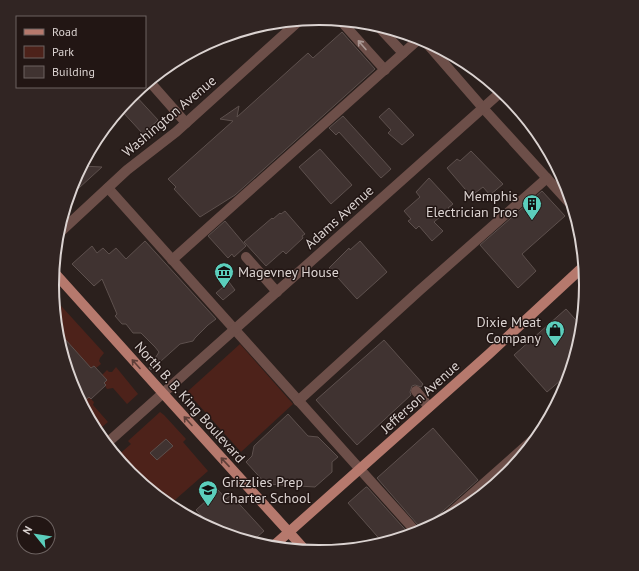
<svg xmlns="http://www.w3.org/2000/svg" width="639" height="571" viewBox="0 0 639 571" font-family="'PT Sans',sans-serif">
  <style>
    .green { fill: #4d221a }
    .building { fill: #403331; stroke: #5d504d }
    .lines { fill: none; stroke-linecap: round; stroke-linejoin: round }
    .minor { stroke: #6d4f49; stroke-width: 10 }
    .major { stroke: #b6796d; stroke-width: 10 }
    .oneway { stroke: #aa9894 }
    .oneway2 { stroke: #5d3e38 }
    .labels { text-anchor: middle; stroke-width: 3; stroke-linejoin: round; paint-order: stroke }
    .street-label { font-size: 14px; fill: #dbd3d1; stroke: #221614 }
    .poi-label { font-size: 14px; fill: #dbd3d1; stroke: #221614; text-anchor: end }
    .rim { fill: none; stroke: #dbd3d1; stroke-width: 2 }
  </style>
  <rect width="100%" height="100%" fill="#2b201d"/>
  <!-- green -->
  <g class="green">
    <path d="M53,297l51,56 -4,5 -1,3 2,3 -5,4 -2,-2 -3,2 -35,-39z"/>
    <path d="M240,344l53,60 -52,48 -54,-60z"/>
    <path d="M116,367l22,27 -11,10 -14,-16 -6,1 -2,-3 1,-1 -2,-2 -2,-8 5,-5 2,2h3z"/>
    <path d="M89,397l5,5 -1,3 15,17 -12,10 -15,-28z"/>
    <path d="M160,412l4,3 22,24 -3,3 25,29 -40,35 -38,-32 -14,-17 15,-13 -3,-3z"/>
  </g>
  <!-- building -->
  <g class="building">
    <path d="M342,32l33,37 -140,126 -35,22 -26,-28 2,-2 -8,-8 65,-58 -13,-2 19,-13 -2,11 71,-64 5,5z"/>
    <path d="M134,94l24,26 -15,14 -23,-25z"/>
    <path d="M389,108l25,27 -12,10 -14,-12 3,-3 -12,-13z"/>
    <path d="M343,116l48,53 -10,9 -42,-46 -3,3 -7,-7z"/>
    <path d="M320,149l32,36 -21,19 -32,-37z"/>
    <path d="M471,151l32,33 -13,11 -7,-8 -12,9 -24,-28 10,-9 3,2z"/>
    <path d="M82,166l20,1 -34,31 4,-15z"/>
    <path d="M429,178l24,26 -5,4 1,1 -15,13 9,9 -11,10 -13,-15 -3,3 -8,-8 3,-2 -7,-8 16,-14 -4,-5z"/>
    <path d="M542,191l23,25 -43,38 14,17 -18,17 -38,-43z"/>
    <path d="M285,211l20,23 -3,2 1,2 -17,16 -3,-3 -17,15 -22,-24 28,-24 1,1 7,-6 1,1z"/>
    <path d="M225,221l21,25 -12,11 -2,-3 -4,4 -20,-22z"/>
    <path d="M145,241l71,78 -8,6 -13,13 -2,3 -13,3 -29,26 -2,-2 10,-16 -4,-5 -14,-14h-8l-7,-9h-4l-7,-8 2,-2 -15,-35 -8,7 -22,-22 20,-18 5,7 6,-5 6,6 7,-6 10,11z"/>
    <path d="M360,241l27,31 -30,27 -28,-31 20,-20 1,2z"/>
    <path d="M229,282l6,8 -12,10 -7,-7z"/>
    <path d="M566,309l17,19 -1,10 -12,38 -2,-2 -21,18 -33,-37z"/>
    <path d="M56,329l35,39 3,-2 13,14 -3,3 2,2 -15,14 -2,-2 -8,7 -9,-16 -15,-51z"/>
    <path d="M384,340l39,44 -2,3 -6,-2 -3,1 -2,6 1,3 -54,50 -41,-45z"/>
    <path d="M288,414l20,22 10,1 20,20 -6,5v10l-17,15 -49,-3 -20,-22 6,-6 2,-10z"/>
    <path d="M433,428l45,52 -44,39 -2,3v4l-8,6 -47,-54z"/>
    <path d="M166,439l7,7 -16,14 -7,-7z"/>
    <path d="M366,487h1l44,49 -27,8 -36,-41z"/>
    <path d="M218,490l8,9 5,-4 33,36 -14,12 -33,-10 -14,-8 4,-3 -11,-12z"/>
  </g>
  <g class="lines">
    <!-- minor -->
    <g class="minor">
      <path d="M340,20l45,50"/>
      <path d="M377,25l26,28"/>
      <path d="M423,39l60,69 91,100"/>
      <path d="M149,81l37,42"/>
      <path d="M108,188l310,346"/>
      <path d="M57,235l70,-65 49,-38 124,-112"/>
      <path d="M246,257l31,35"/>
      <path d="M172,260l248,-222"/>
      <path d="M416,391l13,16"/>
      <path d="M298,401l122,-111 127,-112"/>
      <path d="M106,444l396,-353"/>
      <path d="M438,524l107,-95"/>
    </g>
    <!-- major -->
    <g class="major">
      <path d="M53,271l107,119 147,162"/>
      <path d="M271,548l218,-194 96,-89"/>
    </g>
  </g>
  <!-- one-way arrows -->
  <defs><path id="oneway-shaft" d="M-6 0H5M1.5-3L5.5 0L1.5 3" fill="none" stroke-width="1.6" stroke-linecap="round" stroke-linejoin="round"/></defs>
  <use class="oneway" href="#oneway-shaft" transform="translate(362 45) rotate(-131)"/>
  <g class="oneway2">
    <use href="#oneway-shaft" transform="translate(136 364) rotate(-132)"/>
    <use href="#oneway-shaft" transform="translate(188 421) rotate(-132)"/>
    <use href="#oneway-shaft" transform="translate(225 462) rotate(-133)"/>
  </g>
  <!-- icons -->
  <defs>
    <symbol id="building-pin" viewBox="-11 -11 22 30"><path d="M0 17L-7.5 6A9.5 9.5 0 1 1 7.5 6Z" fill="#5bcebc" stroke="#221614"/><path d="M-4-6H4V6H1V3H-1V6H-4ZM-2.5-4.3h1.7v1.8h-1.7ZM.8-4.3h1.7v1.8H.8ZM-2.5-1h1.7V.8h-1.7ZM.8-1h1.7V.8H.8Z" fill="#111"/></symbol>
    <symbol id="museum-pin" viewBox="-11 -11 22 30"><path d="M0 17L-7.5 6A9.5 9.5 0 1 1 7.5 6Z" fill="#5bcebc" stroke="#221614"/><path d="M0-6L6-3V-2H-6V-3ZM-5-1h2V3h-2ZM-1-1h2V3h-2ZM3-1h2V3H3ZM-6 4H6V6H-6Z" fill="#111"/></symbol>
    <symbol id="shop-pin" viewBox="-11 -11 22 30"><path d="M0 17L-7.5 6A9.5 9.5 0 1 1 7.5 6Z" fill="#5bcebc" stroke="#221614"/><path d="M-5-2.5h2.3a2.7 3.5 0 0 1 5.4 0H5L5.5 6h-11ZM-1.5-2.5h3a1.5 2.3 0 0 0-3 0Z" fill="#111"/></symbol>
    <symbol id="school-pin" viewBox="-11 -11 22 30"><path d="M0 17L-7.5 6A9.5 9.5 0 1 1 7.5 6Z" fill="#5bcebc" stroke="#221614"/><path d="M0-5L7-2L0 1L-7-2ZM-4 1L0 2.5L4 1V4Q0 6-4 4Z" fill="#111"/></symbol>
  </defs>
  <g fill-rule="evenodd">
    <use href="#building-pin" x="521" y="193" width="22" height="30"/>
    <use href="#museum-pin" x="213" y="261" width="22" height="30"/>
    <use href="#shop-pin" x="544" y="319" width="22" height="30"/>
    <use href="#school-pin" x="197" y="479" width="22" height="30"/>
  </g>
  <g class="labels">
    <!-- street labels -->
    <g class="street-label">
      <text transform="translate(169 116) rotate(-40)" y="5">Washington Avenue</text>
      <text transform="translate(339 217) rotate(-42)" y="5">Adams Avenue</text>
      <text transform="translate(420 397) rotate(-42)" y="5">Jefferson Avenue</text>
      <text transform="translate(190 402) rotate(48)" y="5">North B. B. King Boulevard</text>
    </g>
    <!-- poi labels -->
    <g class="poi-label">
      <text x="518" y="201">Memphis<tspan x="518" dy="16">Electrician Pros</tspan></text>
      <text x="238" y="277" text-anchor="start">Magevney House</text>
      <text x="541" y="327">Dixie Meat<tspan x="541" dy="16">Company</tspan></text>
      <text x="222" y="487" text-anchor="start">Grizzlies Prep<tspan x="222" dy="16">Charter School</tspan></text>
    </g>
  </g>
  <!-- crop -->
  <path d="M0 0H639V571H0ZM59 285a260 260 0 1 1 520 0a260 260 0 1 1-520 0Z" fill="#312523" fill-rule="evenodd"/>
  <path class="rim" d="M59 285a260 260 0 1 1 520 0a260 260 0 1 1-520 0Z"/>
  <!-- legend -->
  <rect x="16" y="16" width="130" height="72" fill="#221614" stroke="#6c6260"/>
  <rect x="24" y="29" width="20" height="6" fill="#b6796d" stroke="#6c6260"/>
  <text x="52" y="36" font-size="12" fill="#dbd3d1">Road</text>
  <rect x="24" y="46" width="20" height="12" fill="#4d221a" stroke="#6c6260"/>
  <text x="52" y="56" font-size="12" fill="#dbd3d1">Park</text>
  <rect x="24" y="66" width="20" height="12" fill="#403331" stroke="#6c6260"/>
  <text x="52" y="76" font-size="12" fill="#dbd3d1">Building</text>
  <!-- north arrow -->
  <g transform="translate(36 535) rotate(300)"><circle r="19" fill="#221614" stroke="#6c6260"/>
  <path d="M0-3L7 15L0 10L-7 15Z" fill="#5bcebc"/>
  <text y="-6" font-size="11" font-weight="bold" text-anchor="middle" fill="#dbd3d1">N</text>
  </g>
</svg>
